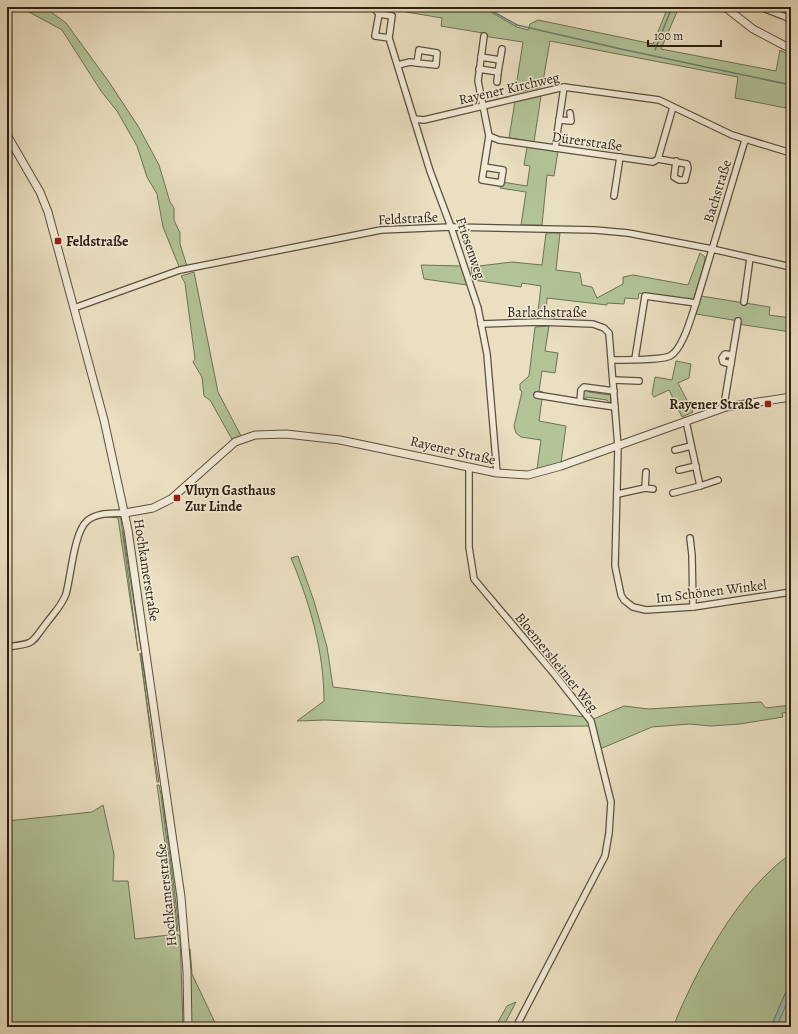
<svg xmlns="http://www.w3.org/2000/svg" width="798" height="1034" viewBox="0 0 798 1034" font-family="Alegreya,serif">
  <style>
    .green { fill: #b1c397; stroke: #6e7154 }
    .water { fill: #98bcb7; stroke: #6c7d75 }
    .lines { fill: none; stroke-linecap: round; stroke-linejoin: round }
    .stream { stroke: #6c7d75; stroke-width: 1.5 }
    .minor-casing { stroke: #5b4f3d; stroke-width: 8 }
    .tertiary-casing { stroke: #5b4f3d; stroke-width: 9 }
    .minor { stroke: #f1ead7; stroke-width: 5.5 }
    .tertiary { stroke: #f1ead7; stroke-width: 7 }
    .poi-dot { fill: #8f2418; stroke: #f1ead7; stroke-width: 1.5 }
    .labels { text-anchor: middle; stroke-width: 3; stroke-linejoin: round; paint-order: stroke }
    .street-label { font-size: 14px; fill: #2b1f11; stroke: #f1ead7 }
    .poi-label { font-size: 14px; font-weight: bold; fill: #2b1f11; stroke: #f1ead7; text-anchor: start }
  </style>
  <rect width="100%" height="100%" fill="#eadfc1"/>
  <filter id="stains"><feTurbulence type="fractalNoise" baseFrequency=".005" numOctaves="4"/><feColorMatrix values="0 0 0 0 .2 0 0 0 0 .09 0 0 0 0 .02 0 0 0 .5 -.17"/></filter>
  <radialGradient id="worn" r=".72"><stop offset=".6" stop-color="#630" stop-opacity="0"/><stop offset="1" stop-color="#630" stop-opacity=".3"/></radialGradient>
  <!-- green -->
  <g class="green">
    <path d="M20,7h24l22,16 43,59 29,44 21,39 11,37 4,6v12l6,13v11l7,22 -7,3 -17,-42 -6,-33 -10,-17 -10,-31 -20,-35 -16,-20 -39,-61z"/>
    <path d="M407,7h75l35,20 11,3 2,-6 8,-4 115,24 15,-37h11l-18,42 115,22 4,-21 11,6v53l-56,-11 3,-21 -188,-36 -8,46 -27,6 8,-51 -40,-6v-3l-42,-7 1,-8 -36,-6z"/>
    <path d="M541,96l-7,46 -25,-4 6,-37z"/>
    <path d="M527,147l31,4 -4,25 -7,-1 -5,50h-21l5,-33 -26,-4 2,-6 25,4 3,-20 -6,-1z"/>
    <path d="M546,233h14l-4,37 24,3 2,12 10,2 5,11 26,-14v-7l10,-2 55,10 12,-32 5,4v4l-12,40 -54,-8 -1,6 -13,-1 -1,6 -17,-1v2l-60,-7 -1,21 -9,1 4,-34 -19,-3 -1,4 -48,-7 -2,-13 41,-5 30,3z"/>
    <path d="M421,265l40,1 6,19 -43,-6z"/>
    <path d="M194,272l24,120 23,44 -8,5 -23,-41 -6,-4 -2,-19 -9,-15 2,-3 -10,-76 -4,-7z"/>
    <path d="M701,296l69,11 -1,8 22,3v14l-53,-8 1,-3 -43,-7z"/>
    <path d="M549,326l-4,25 13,2 -3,20 -13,-2 -3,20 4,1 -4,29 27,5 -5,37 -24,6 4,-29 -20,-3 -5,-4 -2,-7 8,-34 -2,-2v-6l9,-8 6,-49z"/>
    <path d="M676,361l15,3 -2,14 -11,5 15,29 -11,5 -13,-27 -15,7 -2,-3 3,-17 17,3z"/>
    <path d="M586,389l3,3 20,3 -1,-3h2l1,13 -4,-5 -21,-3v3l-4,-3 2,-7z"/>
    <path d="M116,516l4,1 1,3 17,131 -20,-133c-28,-4 -35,8 -41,32 5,-28 11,-33 39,-34z"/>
    <path d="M126,531l17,118 -2,1 -18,-118z"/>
    <path d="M298,556l16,45 13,46 6,40 253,30 4,9 -98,1 -167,-7 -28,1 27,-20c0,-49 -14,-98 -33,-143z"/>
    <path d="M140,653l16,113 3,16h-2z"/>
    <path d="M141,653l2,1 18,128z"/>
    <path d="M761,702l5,6 25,-3v7l-9,1 1,4 -43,7 -29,2 -21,-2 -38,3 -52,22 -9,-29 33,-14 25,3z"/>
    <path d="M157,785h2l2,9 17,137 -1,1z"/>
    <path d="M161,785l16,97 3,49 -2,-11z"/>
    <path d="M103,805l11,49 -1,27h15l7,58 42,-5 3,2 3,91h-176v-206l85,-9z"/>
    <path d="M791,854v126l-20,47h-98c23,-57 66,-138 118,-173z"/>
    <path d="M190,949l2,25 25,53h-27l-2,-77z"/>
    <path d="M791,989v38h-15z"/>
    <path d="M516,1002l-13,25h-8l12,-21z"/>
  </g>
  <!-- water -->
  <path class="water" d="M791,980c0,16 -8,33 -15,47h-5z"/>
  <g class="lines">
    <!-- stream -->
    <g class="stream">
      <path d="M485,7l32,18 104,24 170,36"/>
      <path d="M655,50l17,-43"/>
    </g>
    <defs>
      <g id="minor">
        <path d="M373,7l6,7"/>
        <path d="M760,7l31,12"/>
        <path d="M484,36l-6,45 11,55 10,4 154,22 5,-3 15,-52"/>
        <path d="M389,38l-14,-2 4,-22 13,2 -3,22 41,133 21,56 27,81 9,46 10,119"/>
        <path d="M481,57l19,3"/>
        <path d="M398,65l12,-3 7,1 2,-13 18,3 -1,12 -19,-2"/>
        <path d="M479,69l19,3 -1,10"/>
        <path d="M498,72l4,-23"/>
        <path d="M414,119l10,1 140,-33 95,13 73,35 59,18"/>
        <path d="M559,120l12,1 -1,-8"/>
        <path d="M555,148l9,-61"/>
        <path d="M658,159l29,5 1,4 -3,12h-6l-5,-3 2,-16"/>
        <path d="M484,167l19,3 -2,13 -19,-3 7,-44"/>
        <path d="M614,196l6,-39"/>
        <path d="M744,302l6,-44"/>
        <path d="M74,308l106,-38 201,-40 70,-3 144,3 33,3 84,16 79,18"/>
        <path d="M481,324l59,-2 53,2 11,4 5,5 9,114 -3,119 6,29 3,5 9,7 13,3 47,-3 98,-15"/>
        <path d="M635,359l10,-63 51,7"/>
        <path d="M612,360c11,0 51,0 58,-4 13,-7 21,-39 26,-53l49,-163"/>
        <path d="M731,364l-8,-2 -1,-4 3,-4 7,1"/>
        <path d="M613,380l26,1"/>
        <path d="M614,391l-30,-4 -3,3 -1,12 35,5"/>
        <path d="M537,395l43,7"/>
        <path d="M726,407l-1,-8 13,-78"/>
        <path d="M675,450l16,-4"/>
        <path d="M469,467v80l5,32 81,96 36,46 20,81 -2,31 -4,23 -89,171"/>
        <path d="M679,470l17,-4"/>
        <path d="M700,486l18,-6"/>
        <path d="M645,488l1,-16"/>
        <path d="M673,493l27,-7 -14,-65"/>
        <path d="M618,494l27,-6 8,1"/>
        <path d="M690,538l2,17 1,52"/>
        <path d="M7,647c30,-4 23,-3 41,-26 7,-9 14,-16 18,-27 5,-18 8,-62 21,-73 10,-9 25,-7 38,-8"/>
      </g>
      <g id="tertiary">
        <path d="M725,7l28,22 38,20"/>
        <path d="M7,135l33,57 8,20 56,208 24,110 53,367 6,74 1,56"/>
        <path d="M125,513l28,-5 18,-9 64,-57 20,-7 31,-1 54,6 157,33 31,2 33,-9 165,-59 65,-10"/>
      </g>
    </defs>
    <!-- minor casing -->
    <use href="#minor" class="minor-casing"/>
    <!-- tertiary casing -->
    <use href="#tertiary" class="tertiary-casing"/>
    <!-- minor -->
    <use href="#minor" class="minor"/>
    <!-- tertiary -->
    <use href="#tertiary" class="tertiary"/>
  </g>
  <!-- markers -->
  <g class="poi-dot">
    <rect x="54" y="237" width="8" height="8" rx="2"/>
    <rect x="764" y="400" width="8" height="8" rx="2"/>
    <rect x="173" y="494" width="8" height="8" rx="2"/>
  </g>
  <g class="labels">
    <!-- street labels -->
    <g class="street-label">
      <text transform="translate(509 88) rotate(-13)" y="5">Rayener Kirchweg</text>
      <text transform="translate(587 141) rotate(8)" y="5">Dürerstraße</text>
      <text transform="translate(717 191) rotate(-73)" y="5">Bachstraße</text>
      <text transform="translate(408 218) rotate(-3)" y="5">Feldstraße</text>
      <text transform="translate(471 248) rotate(71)" y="5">Friesenweg</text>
      <text x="547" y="317">Barlachstraße</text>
      <text transform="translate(453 450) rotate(13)" y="5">Rayener Straße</text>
      <text transform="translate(147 570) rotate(81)" y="5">Hochkamerstraße</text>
      <text transform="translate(711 591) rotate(-7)" y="5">Im Schönen Winkel</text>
      <text transform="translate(557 662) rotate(51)" y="5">Bloemersheimer Weg</text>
      <text transform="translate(166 895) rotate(-96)" y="5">Hochkamerstraße</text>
    </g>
    <!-- poi labels -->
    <g class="poi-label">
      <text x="66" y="246">Feldstraße</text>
      <text x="760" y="409" text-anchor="end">Rayener Straße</text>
      <text x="185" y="495">Vluyn Gasthaus<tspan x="185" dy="16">Zur Linde</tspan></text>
    </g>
  </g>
  <!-- margin -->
  <rect width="798" height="1034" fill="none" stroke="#eadfc1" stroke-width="24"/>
  <rect x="8" y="8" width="782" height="1018" fill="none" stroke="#2b1f11" stroke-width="2"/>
  <rect x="12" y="12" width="774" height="1010" fill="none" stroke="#2b1f11"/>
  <!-- scale -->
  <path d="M648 40v6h73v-6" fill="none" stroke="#2b1f11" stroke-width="2"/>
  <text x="654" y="40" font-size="12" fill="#2b1f11" stroke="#f1ead7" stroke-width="3" paint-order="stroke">100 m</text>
  <rect width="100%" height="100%" filter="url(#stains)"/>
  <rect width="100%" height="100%" fill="url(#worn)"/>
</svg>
